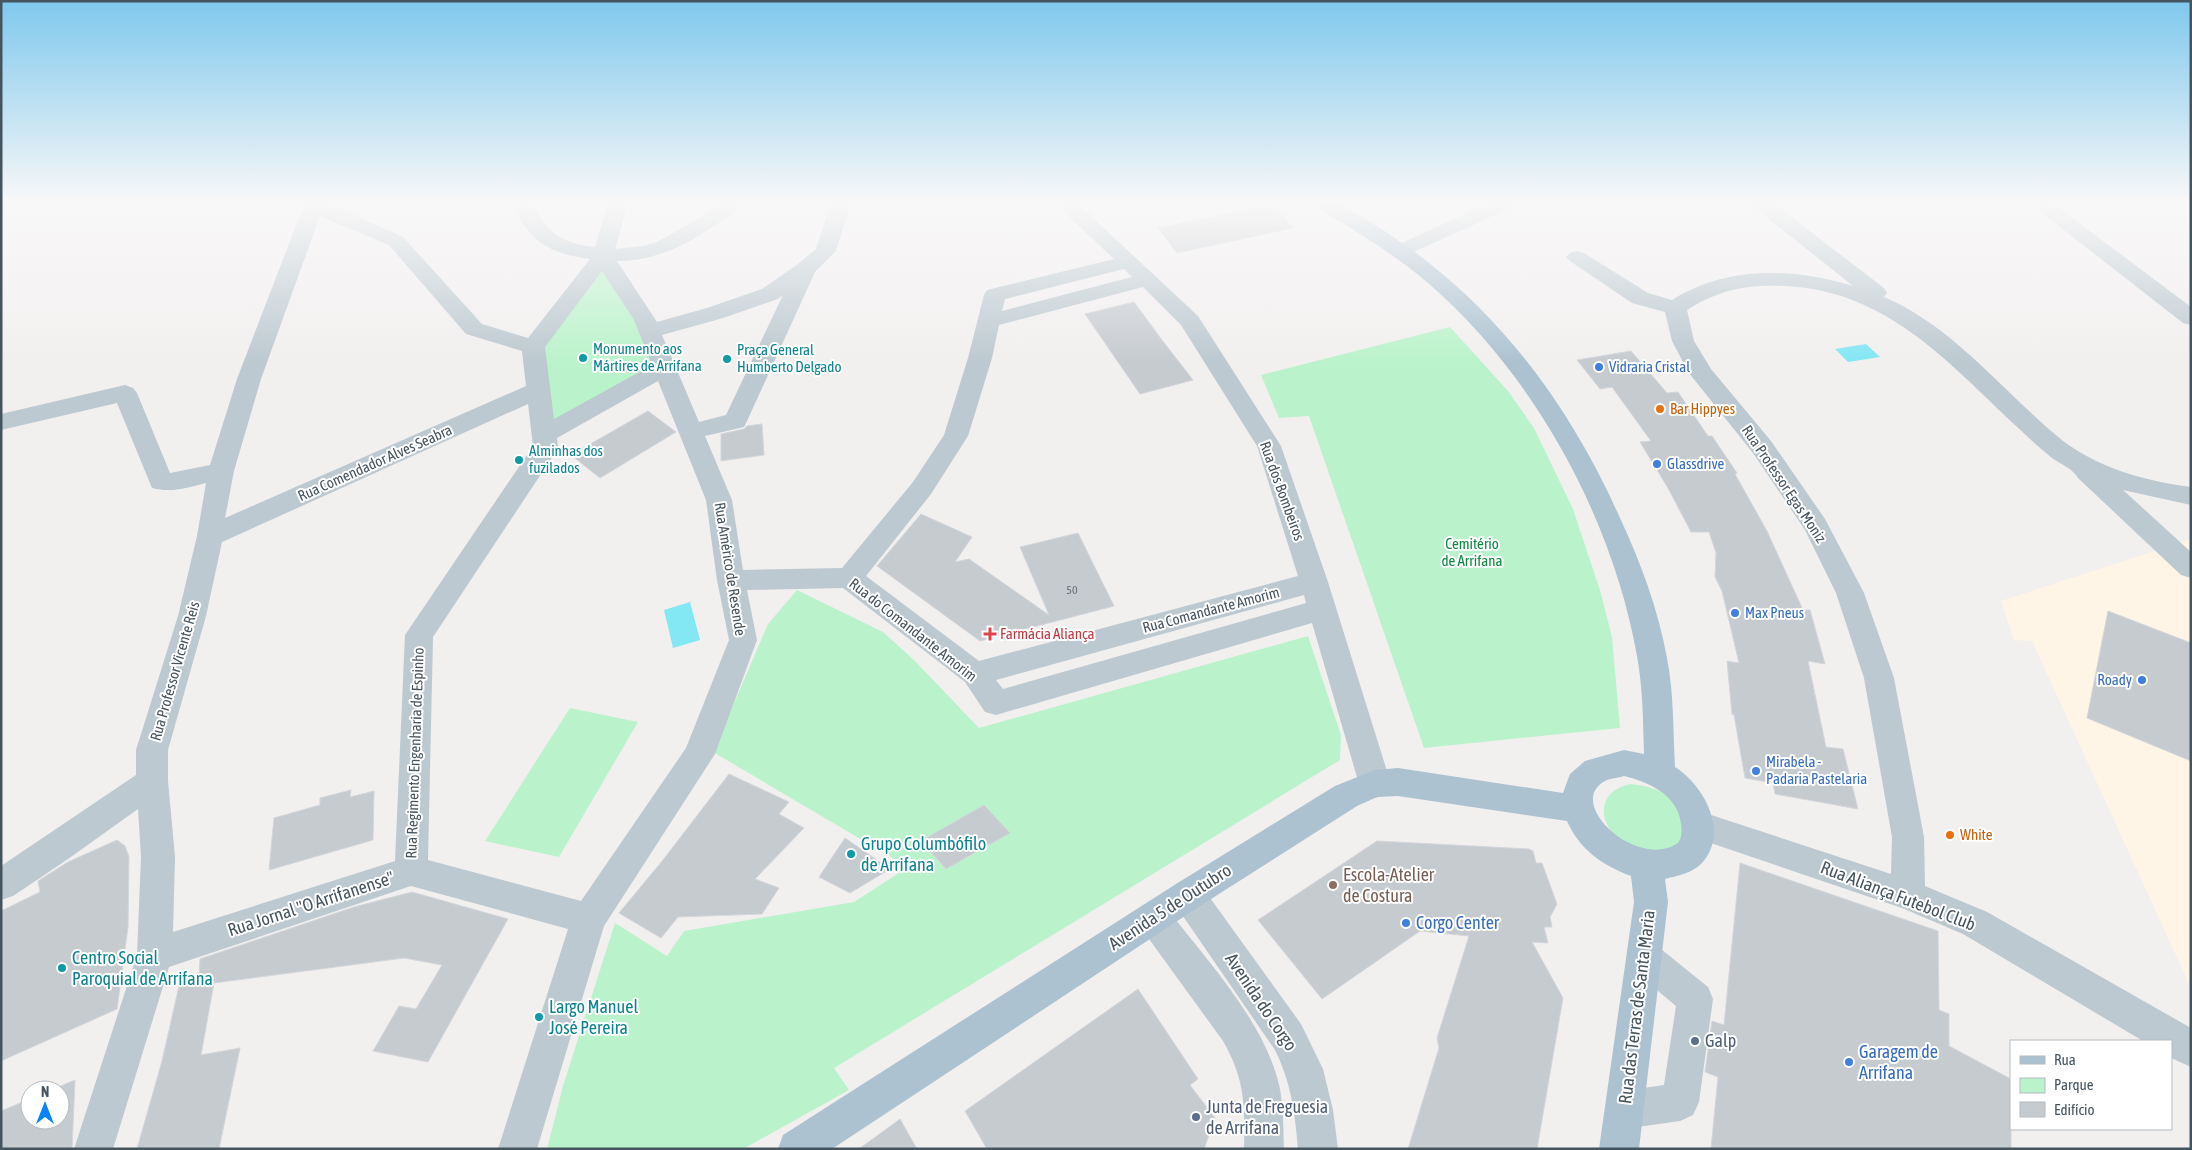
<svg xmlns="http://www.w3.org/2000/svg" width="2192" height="1150" viewBox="0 0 2192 1150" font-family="'Asap Condensed',sans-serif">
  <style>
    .commercial { fill: #fef5e7 }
    .green { fill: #baf3cb }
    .water { fill: #83e7f4 }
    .building { fill: #c6cbd0; stroke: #d3d6db }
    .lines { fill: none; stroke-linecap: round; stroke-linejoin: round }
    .minor { fill: #bcc9d0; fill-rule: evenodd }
    .major { fill: #acc2d1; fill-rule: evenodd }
    .culture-dot { fill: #0f9aa8; stroke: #fff; stroke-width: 2 }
    .shop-dot { fill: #3f7fe0; stroke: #fff; stroke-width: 2 }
    .food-dot { fill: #e8710a; stroke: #fff; stroke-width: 2 }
    .health-dot { fill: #e0444e; stroke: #fff; stroke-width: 2 }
    .education-dot { fill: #8d6e63; stroke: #fff; stroke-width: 2 }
    .service-dot { fill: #5c6f8a; stroke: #fff; stroke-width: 2 }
    .labels { text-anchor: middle; stroke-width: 4; stroke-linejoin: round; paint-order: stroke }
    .number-label { font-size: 12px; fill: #65727b }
    .culture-label { font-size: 15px; fill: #0d838f; stroke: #fff; text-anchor: start }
    .shop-label { font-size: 15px; fill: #366cbe; stroke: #fff; text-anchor: start }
    .food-label { font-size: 15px; fill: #c56008; stroke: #fff; text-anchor: start }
    .street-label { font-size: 15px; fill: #45555f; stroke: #fff }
    .park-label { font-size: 15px; fill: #0e8840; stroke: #fff }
    .health-label { font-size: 15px; fill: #be3a42; stroke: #fff; text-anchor: start }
    .near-culture-label { font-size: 18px; fill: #0d838f; stroke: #fff; text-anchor: start }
    .near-education-label { font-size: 18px; fill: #785e54; stroke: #fff; text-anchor: start }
    .near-street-label { font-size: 18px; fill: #45555f; stroke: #fff }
    .near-shop-label { font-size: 18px; fill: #366cbe; stroke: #fff; text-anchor: start }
    .near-service-label { font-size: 18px; fill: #4e5e75; stroke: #fff; text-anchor: start }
  </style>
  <rect width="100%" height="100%" fill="#f2efef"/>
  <!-- commercial -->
  <path class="commercial" d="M2191,539v449l-159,-347 -18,-1 -13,-39z"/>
  <!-- green -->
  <g class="green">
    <path d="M599,267l37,49 21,54 -106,57 -11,-82z"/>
    <path d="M1450,327l58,64 26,37 39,81 27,81 12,47 8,91 -196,20 -115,-332 -30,2 -18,-43z"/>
    <path d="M797,590l86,42 32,29 64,67 329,-92 33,99 -1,25 -506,308 15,22 -106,59h-196l16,-63 52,-163 52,33 17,-25 170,-29 54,-35 -195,-115 55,-128z"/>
    <path d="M570,708l68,14 -79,135 -74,-16z"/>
    <path d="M1631,784c17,2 38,7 48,24 4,6 5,15 8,22l-11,18c-7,1 -15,4 -23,5 -4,0 -10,-3 -14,-5 -5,-2 -10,-3 -15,-6 -27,-16 -29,-51 7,-58z"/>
  </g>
  <!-- water -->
  <g class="water">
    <path d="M1866,344l14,13 -32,5 -13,-13z"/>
    <path d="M690,602l10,38 -27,8 -9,-38z"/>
  </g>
  <!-- building -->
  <g class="building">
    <path d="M1272,204l21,24 -116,25 -19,-25z"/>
    <path d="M1134,302l28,38 31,40 -53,14 -55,-80z"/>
    <path d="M1631,351l36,42 11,-1 30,44h4l25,37 -2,1 32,57 36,79h7l15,54 -17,-3 18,86 17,2 15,60 -83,-15 -2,-11 -28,-5 -11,-63 -2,-1 -5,-53 12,2 -17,-72 -7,-14 1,-24 -7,-21h-18l-23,-44 -28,-46 11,-1 -39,-54 -12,2 -23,-29z"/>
    <path d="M648,411l28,21 -76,46 -29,-23z"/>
    <path d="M762,424l2,31 -43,6v-27l23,-5 3,-3z"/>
    <path d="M921,514l51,23 -17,25 14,-3 80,56 -29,-68 58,-14 36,73 -134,35 -103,-75z"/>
    <path d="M2108,611l83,32v118l-104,-43z"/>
    <path d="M729,774l60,28 -10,12 25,14 -49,51 24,9 -17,26 -84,3 -17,21 -42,-25 44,-53z"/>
    <path d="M351,790l-1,7 24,-6 -1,49 -104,30 5,-52 46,-13v-7z"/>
    <path d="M984,805l26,28 -64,36 -25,-28z"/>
    <path d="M845,838l45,31 -40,24 -31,-16z"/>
    <path d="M117,840l8,6 4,11 -1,70 -11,82 -116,52v-150l39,-19 -2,-11 30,-19z"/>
    <path d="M1377,841l152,8 4,2 3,12h6l15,41 -7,13 2,10h-8l4,16 -16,-1 31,56 -26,151h-129l31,-101 -2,-10 32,-102 -49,-5 -98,68 -64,-79z"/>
    <path d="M1740,863l198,68 1,79 10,4v32l62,33v70h-300l7,-72 -13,-5 7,-51 12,4z"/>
    <path d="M412,892l96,27 -80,143 -55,-11 26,-45 17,3 26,-44 -38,-7 -190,25 -13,72 39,-7 -21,101h-82l25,-88 17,-75 20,-7 1,-20 154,-52z"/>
    <path d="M1138,989l60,90 -8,6 25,33 -11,31h-217l-22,-38z"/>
    <path d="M75,1080l-3,69h-71v-38l29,-12v21h30v-30h-9z"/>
    <path d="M900,1119l17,30h-58z"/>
  </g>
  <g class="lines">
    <!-- minor -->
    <g class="minor">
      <path d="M305,202h20l78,35 79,87 46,14 62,-79c-44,-6 -60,-18 -79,-57h20c16,31 30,41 64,45l10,-34v-11h20v11l-10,36 28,-3 14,-4 34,-19 30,-21h23c-6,8 -16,14 -24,20 -31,22 -64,39 -103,39l40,61 50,-14 55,-19 36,-25 18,-15 15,-47h20l-15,49 -21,21 -68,149 -3,6 -39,9 27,64 11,70 99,-2 71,-86 31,-47 24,-77 16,-63 3,-5 127,-31 -60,-57h22l122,114 83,130 47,136 63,202 -5,10 -11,4 -11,-4 -5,-10 -47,-161 -316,92 -11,-3 -20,-30 -122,-94 -96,2 10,50 -42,114 -111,172 -67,223h-39l70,-220 -157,-43 -242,81 -56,182h-39l63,-194 4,-98 -3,-48 -70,50 -55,37 -12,4v-34l135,-91v-25l42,-134 19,-80 9,-53c-18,5 -36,10 -54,5l-35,-85 -116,27v-16l124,-29 8,3 4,5 33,80 40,-8 27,-86zM320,216l69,29 77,89 56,17 4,35 -301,132 9,-47 27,-92zM1124,269l8,8 -130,34 3,-12zM602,271l32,49 18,45 -98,54 -9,-72zM1143,287l38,38 76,121 41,130 -319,85 -113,-85 65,-82 37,-58 24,-78 7,-33zM783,295l-57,120 -27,7 -37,-87 61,-17 55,-19zM658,381l48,119 11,80 12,60 -43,108 -105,153 -153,-41 5,-223 122,-184 3,-6 -1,-9zM528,404l5,42 -128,189 -10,226 -222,71 2,-75 -7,-76v-31l38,-134 16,-74zM1304,595l2,8 -303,86 -7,-9z"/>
      <path d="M1491,202h27l-3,4 -108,49 -7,2 -7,-2 -3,-4 3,-4z"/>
      <path d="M1743,202l30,1 111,85 3,5 -3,4c57,24 101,73 145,114 17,16 34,32 54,43 33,19 70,28 108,33v18l-68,-15 68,62v26l-10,-3 -103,-97c-6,-10 -16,-13 -26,-20 -13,-10 -25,-22 -37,-33 -69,-65 -130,-135 -231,-139 -38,-2 -66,4 -97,24l7,31 17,28 60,72 54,78 39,74 30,85 30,159 1,49 62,26 204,116v39l-20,-9v-17h-28l-180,-107 -61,-26 -215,-73 -4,-10 4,-10 12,-4 192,63 1,-37 -28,-159 -28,-85 -31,-63 -52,-77 -64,-80 -17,-32 -7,-29 -33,-9 -62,-42 -4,-4 4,-4 7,-2 7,2 64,40 24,7c55,-35 121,-32 181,-14l-94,-75 -13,-5z"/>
      <path d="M2028,202h23l140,105v18l-8,-2z"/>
      <path d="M1188,879l12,5 101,140 22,45 10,41 5,39h-40c-3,-36 -7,-67 -23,-99l-99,-144 -5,-11 5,-11z"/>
      <path d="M1153,901l12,5c39,51 94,109 112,171 7,23 6,48 7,72h-40c1,-43 1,-70 -21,-108l-82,-113 -5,-11 5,-11z"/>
      <path d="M1644,940l12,5 52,42 5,12 -14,103 -6,13 -13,6 -56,8 -14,-5 -5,-14 5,-14 14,-5 40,-6 12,-79 -44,-37 -6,-12 6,-12z"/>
    </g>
    <!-- major -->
    <path class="major" d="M1312,202c8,0 16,-1 23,0 7,1 14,8 20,11 24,14 47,29 69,46 88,68 151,158 196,259 21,45 38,91 47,140 7,36 6,72 8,109 30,19 55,67 26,97 -9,9 -24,12 -36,15l3,23 -29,247h-40l35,-247 -3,-26c-29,-11 -51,-26 -64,-55l-169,-25 -21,1 -20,9 -157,100 -368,243h-54l5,-14 393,-251 159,-98 40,-16 23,-2 165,25 7,-19 15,-13 39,-11 20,4c-1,-32 -1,-65 -7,-98 -24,-137 -103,-282 -209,-373 -35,-30 -74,-53 -113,-77zM1624,776c25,6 54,19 57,48 1,7 1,13 -3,19 -41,28 -114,-40 -73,-62 5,-3 13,-3 19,-5z"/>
  </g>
  <!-- sky -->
  <linearGradient id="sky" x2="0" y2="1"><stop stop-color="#7fc8ed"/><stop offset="0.56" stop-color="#f9f8f8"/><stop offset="1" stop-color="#f9f8f8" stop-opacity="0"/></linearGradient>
  <rect width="2192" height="363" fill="url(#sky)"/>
  <!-- markers -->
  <g class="culture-dot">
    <circle cx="583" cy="358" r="5"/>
    <circle cx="727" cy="359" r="5"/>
    <circle cx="519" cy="460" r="5"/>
    <circle cx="851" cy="854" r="5"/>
    <circle cx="62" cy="968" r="5"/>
    <circle cx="539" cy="1017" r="5"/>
  </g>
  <g class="shop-dot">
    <circle cx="1599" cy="367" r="5"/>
    <circle cx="1657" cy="464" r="5"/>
    <circle cx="1735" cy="613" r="5"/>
    <circle cx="2142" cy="680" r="5"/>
    <circle cx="1756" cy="771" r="5"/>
    <circle cx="1406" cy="923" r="5"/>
    <circle cx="1849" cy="1062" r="5"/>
  </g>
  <g class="food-dot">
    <circle cx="1660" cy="409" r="5"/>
    <circle cx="1950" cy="835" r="5"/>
  </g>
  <path class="health-dot" d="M987.5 626.5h5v5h5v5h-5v5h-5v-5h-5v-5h5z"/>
  <circle class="education-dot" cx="1333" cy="885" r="5"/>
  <g class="service-dot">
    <circle cx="1695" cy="1041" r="5"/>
    <circle cx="1196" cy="1117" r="5"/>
  </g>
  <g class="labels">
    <!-- number labels -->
    <g class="number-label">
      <text x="1072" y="594">50</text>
    </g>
    <!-- culture labels -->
    <g class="culture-label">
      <text x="593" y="354">Monumento aos<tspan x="593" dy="17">Mártires de Arrifana</tspan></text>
      <text x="737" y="355">Praça General<tspan x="737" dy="17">Humberto Delgado</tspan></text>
      <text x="529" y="456">Alminhas dos<tspan x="529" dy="17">fuzilados</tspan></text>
    </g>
    <!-- shop labels -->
    <g class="shop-label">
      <text x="1609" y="372">Vidraria Cristal</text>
      <text x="1667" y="469">Glassdrive</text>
      <text x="1745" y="618">Max Pneus</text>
      <text x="2132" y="685" text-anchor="end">Roady</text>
      <text x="1766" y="767">Mirabela -<tspan x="1766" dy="17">Padaria Pastelaria</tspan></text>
    </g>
    <!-- food labels -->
    <g class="food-label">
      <text x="1670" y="414">Bar Hippyes</text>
      <text x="1960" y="840">White</text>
    </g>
    <!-- street labels -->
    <g class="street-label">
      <text transform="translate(375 463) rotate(-24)" y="5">Rua Comendador Alves Seabra</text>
      <text transform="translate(1784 484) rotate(56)" y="5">Rua Professor Egas Moniz</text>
      <text transform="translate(1282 491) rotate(70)" y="5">Rua dos Bombeiros</text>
      <text transform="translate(730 569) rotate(81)" y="5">Rua Américo de Resende</text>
      <text transform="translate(1211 610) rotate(-15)" y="5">Rua Comandante Amorim</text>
      <text transform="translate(913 630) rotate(38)" y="5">Rua do Comandante Amorim</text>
      <text transform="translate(175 671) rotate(-74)" y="5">Rua Professor Vicente Reis</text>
      <text transform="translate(415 753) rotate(-88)" y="5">Rua Regimento Engenharia de Espinho</text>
    </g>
    <!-- park labels -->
    <g class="park-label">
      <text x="1472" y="549">Cemitério<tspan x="1472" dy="17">de Arrifana</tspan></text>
    </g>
    <!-- health labels -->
    <g class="health-label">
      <text x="1000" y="639">Farmácia Aliança</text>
    </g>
    <!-- near-culture labels -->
    <g class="near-culture-label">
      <text x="861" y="850">Grupo Columbófilo<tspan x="861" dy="21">de Arrifana</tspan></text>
      <text x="72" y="964">Centro Social<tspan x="72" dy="21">Paroquial de Arrifana</tspan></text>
      <text x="549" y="1013">Largo Manuel<tspan x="549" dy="21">José Pereira</tspan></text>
    </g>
    <!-- near-education labels -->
    <g class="near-education-label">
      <text x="1343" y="881">Escola-Atelier<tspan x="1343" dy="21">de Costura</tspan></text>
    </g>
    <!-- near-street labels -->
    <g class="near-street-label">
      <text transform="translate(1898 896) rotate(21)" y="6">Rua Aliança Futebol Club</text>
      <text transform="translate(311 904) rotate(-18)" y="6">Rua Jornal "O Arrifanense"</text>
      <text transform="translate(1170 907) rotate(-33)" y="6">Avenida 5 de Outubro</text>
      <text transform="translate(1261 1002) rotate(56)" y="6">Avenida do Corgo</text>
      <text transform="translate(1637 1007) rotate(-83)" y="6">Rua das Terras de Santa Maria</text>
    </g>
    <!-- near-shop labels -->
    <g class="near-shop-label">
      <text x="1416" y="929">Corgo Center</text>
      <text x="1859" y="1058">Garagem de<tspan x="1859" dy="21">Arrifana</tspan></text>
    </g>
    <!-- near-service labels -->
    <g class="near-service-label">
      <text x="1705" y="1047">Galp</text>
      <text x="1206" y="1113">Junta de Freguesia<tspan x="1206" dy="21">de Arrifana</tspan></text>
    </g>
  </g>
  <!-- border -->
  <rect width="2192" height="1150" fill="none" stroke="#45555f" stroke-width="5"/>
  <!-- legend -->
  <rect x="2010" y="1040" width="162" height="90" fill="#ffffff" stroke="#b5bbbf"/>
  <rect x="2020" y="1056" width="25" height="8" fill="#acc2d1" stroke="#b5bbbf"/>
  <text x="2054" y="1065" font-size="15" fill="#45555f">Rua</text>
  <rect x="2020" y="1078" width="25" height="15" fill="#baf3cb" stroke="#b5bbbf"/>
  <text x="2054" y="1090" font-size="15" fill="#45555f">Parque</text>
  <rect x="2020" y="1102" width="25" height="15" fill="#c6cbd0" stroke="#b5bbbf"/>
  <text x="2054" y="1115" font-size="15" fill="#45555f">Edifício</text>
  <!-- north arrow -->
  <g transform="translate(45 1105)"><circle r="24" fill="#ffffff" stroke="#b5bbbf"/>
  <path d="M0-4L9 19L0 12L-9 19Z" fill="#0884f4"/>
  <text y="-8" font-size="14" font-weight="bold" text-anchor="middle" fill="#45555f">N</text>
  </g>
</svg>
